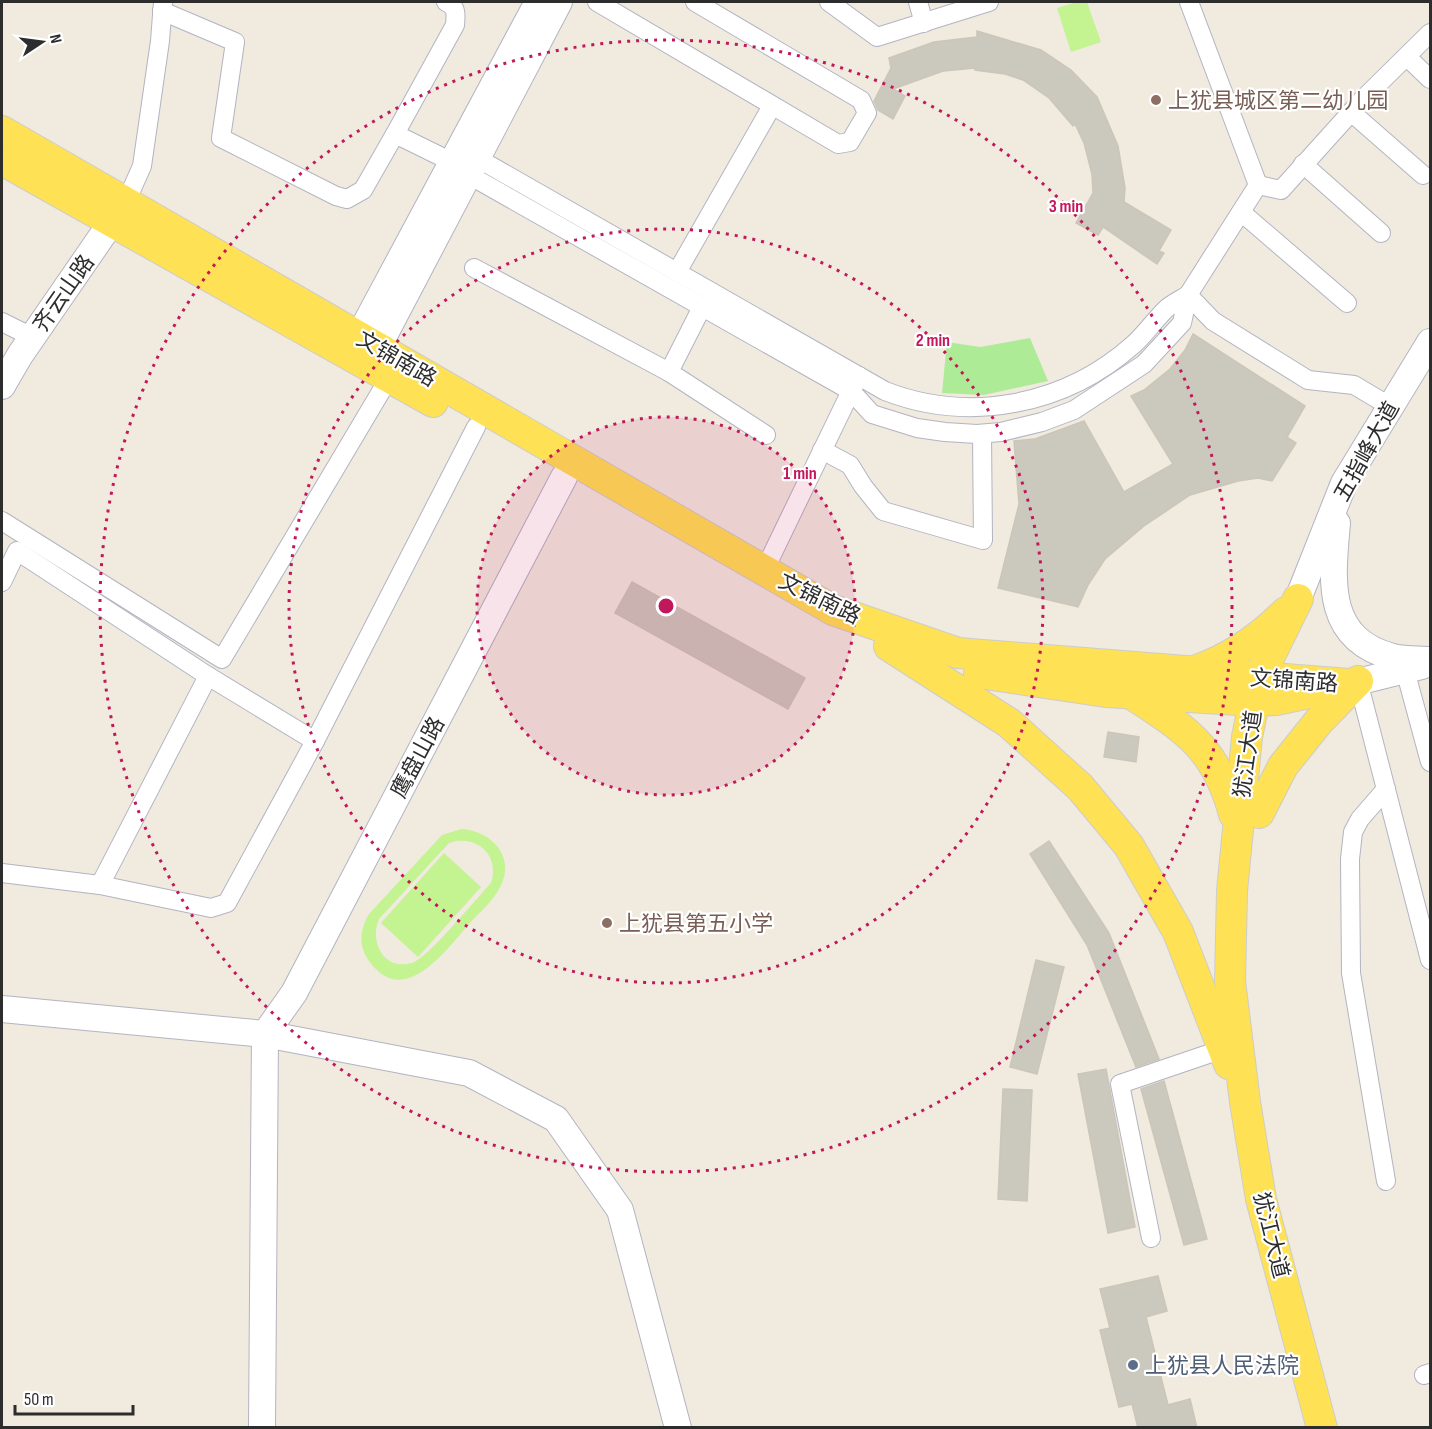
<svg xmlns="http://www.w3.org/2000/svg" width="1432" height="1429" viewBox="0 0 1432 1429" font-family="'Sofia Sans Condensed','Noto Sans SC',sans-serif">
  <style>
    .green { fill: #aeeb97 }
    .pitch { fill: #c4f392; fill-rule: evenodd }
    .building { fill: #cbc8bd; stroke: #ccc6b8; stroke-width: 1.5 }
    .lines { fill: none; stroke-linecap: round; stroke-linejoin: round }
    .street-casing { stroke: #b3b4c2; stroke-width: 20 }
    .secondary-casing { stroke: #b3b4c2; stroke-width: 28 }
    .primary-casing { stroke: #cdcdcd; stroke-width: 32 }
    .street { stroke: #fff; stroke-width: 18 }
    .secondary { stroke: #fff; stroke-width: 26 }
    .primary { stroke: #ffe155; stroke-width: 30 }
    .ring { fill: none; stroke: #c2185b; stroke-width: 3; stroke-dasharray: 3 6 }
    .education-dot { fill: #8d6e63; stroke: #fff; stroke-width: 2 }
    .service-dot { fill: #5c6f8a; stroke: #fff; stroke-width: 2 }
    .labels { text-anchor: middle; stroke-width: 4.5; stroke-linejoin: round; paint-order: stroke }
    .education-label { font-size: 22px; fill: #785e54; stroke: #fff; text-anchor: start }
    .street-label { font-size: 22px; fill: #2d2d2d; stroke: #fff }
    .service-label { font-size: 22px; fill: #4e5e75; stroke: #fff; text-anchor: start }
    .centre { fill: #c2185b; stroke: #fff; stroke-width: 3 }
    .ring-label { font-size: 18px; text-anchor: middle; font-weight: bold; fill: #c2185b; stroke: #fff; stroke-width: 4.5; stroke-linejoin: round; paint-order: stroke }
  </style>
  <rect width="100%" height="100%" fill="#f0eadf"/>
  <!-- green -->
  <path class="green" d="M1030,338l18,43 -64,14 -42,-2 5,-51 33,5z"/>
  <!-- pitch -->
  <g class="pitch">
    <path d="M1077,2h10l14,40 -30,10 -14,-44z"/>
    <path d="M461,829c26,1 52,23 42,51 -5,17 -22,31 -34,44 -23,26 -65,86 -100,37 -11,-15 -9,-32 0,-47l73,-79zM456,841c26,-3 43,17 35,42 -15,16 -63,75 -79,80 -28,8 -43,-21 -33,-44l70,-76z"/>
    <path d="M444,853l37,34 -63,70 -37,-34z"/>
  </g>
  <!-- building -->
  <g class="building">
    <path d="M977,31l64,19 30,20 26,27 21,49 7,42 -1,14 47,28 -12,21 5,2 -7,11 -54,-37 -5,8 -22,-12 17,-30 -1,-19 -8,-31 -9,-19 -2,2 -24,-28 -26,-18 -18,-6 -30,-4v-2l-32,3 -50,18 12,7 -12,23 -15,-9 -4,-9 17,-33 -2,-10 45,-16 43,-5z"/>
    <path d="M1193,334l112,72 -18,31 9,6 -24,38 -14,-3 -20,3 -48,14 -46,31 -39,33 -17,26 -10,22 -80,-19 21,-84 -5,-63 21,-2 49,-18 40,71 49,-28 -42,-68 13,-6 26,-21 15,-19z"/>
    <path d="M632,582l173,96 -17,31 -173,-96z"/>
    <path d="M1108,732l31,5 -3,25 -32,-5z"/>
    <path d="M1049,841l60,92 50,126 -23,8 -49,-122 -57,-91z"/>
    <path d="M1036,960l28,7 -27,107 -27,-7z"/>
    <path d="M1106,1069l29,158 -27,6 -30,-159z"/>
    <path d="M1164,1081l43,158 -23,6 -43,-156z"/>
    <path d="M1003,1089l29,1 -5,111 -29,-2z"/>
    <path d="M1158,1276l9,35 -21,6 22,88 22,-6 7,29h-59l-6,-24 -13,3 -19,-77 10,-2 -10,-39z"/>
  </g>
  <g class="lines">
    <defs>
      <g id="street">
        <path d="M446,2c11,5 10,11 9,23l-60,109 57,28"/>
        <path d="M597,2l241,142 12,-2 17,-29 -6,-13 -166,-98"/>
        <path d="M829,2l48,35 112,-35"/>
        <path d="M918,2l6,21"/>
        <path d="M162,11l73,31 -14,96 115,58 11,3 16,-9 32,-56"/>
        <path d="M1407,57l23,22"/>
        <path d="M1351,112l72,63"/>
        <path d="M477,158l408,233c85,33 181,14 249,-47 11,-10 20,-23 31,-34 6,-6 15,-10 23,-15"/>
        <path d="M1303,164l78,69"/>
        <path d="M469,175l382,216 -87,180"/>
        <path d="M1258,185l23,5 81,-90 68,-67"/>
        <path d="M126,202l16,-36 18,-125 3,-39"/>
        <path d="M1241,212l106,91"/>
        <path d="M474,268l195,104 33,-65"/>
        <path d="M677,272l95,-166"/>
        <path d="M1188,295l25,26 95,59 46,5 37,22"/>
        <path d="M2,322l30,15"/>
        <path d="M669,372l97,63"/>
        <path d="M859,376l-8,15 21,23 45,14 28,4 32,2 24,-2 41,-10 32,-12 70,-46 38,-41 6,-28 70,-110 -69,-183"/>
        <path d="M822,450l28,15 13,21 20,25 100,29 -1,-106"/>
        <path d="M2,521l220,138 167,-281"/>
        <path d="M2,582l15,-31 191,125 107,65"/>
        <path d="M1405,670l25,92"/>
        <path d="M1358,681l72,279"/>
        <path d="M2,873l98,12 111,23 16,-5 88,-162 161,-314"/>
        <path d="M100,885l108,-209"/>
        <path d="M1386,1181l-35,-208 -1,-114 3,-27 7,-13 26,-30"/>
        <path d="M1151,1238l-31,-154 103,-35"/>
        <path d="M1424,1375l6,-2"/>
      </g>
      <g id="secondary">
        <path d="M359,336l179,-334"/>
        <path d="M378,347l181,-345"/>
        <path d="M2,386l18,-31 102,-148"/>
        <path d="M1337,523c-5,57 -13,116 56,134 12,3 26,2 37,3"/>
        <path d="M1298,599l46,-116 86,-141"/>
        <path d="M1349,684l73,-18"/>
        <path d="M2,1009l263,25 204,39 87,46 64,91 58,218"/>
        <path d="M262,1428l3,-394 29,-41 270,-516"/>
      </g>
      <g id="primary">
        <path d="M2,131l831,479 125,43 391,31"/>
        <path d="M2,160l431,242"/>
        <path d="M1298,599l-39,79 -12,59 -15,154 -2,90 15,121 16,97 61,229"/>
        <path d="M889,646l120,77 71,64 49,59 49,86 51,132"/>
        <path d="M1197,670c34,-12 63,-32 89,-58"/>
        <path d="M979,673l127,19 149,9 21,-1 42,-9"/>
        <path d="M1130,693c55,36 86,54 104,121"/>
        <path d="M1259,813l24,-47 36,-45 39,-40"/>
      </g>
    </defs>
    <!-- street casing -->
    <use href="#street" class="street-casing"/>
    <!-- secondary casing -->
    <use href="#secondary" class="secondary-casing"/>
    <!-- primary casing -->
    <use href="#primary" class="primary-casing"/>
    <!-- street -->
    <use href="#street" class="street"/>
    <!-- secondary -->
    <use href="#secondary" class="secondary"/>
    <!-- primary -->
    <use href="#primary" class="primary"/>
  </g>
  <!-- distance rings -->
  <circle cx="666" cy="606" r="189" fill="#c2185b" fill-opacity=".12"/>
  <g class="ring">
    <circle cx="666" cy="606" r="189"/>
    <circle cx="666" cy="606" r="377"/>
    <circle cx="666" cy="606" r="566"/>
  </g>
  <!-- markers -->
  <g class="education-dot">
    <circle cx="1156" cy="100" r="6"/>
    <circle cx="607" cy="923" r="6"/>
  </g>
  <circle class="service-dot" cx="1133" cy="1365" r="6"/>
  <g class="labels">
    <!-- education labels -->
    <g class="education-label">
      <text x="1168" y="108">上犹县城区第二幼儿园</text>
      <text x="619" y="931">上犹县第五小学</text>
    </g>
    <!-- street labels -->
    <g class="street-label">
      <text transform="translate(63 293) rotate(-55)" y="8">齐云山路</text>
      <text transform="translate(397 358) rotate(30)" y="8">文锦南路</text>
      <text transform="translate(1366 451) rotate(-61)" y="8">五指峰大道</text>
      <text transform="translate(820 598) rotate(26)" y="8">文锦南路</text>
      <text transform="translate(1294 680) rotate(4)" y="8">文锦南路</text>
      <text transform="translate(1247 754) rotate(-82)" y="8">犹江大道</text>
      <text transform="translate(417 757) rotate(-62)" y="8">鹰盘山路</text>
      <text transform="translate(1272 1235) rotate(76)" y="8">犹江大道</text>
    </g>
    <!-- service labels -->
    <g class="service-label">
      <text x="1145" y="1373">上犹县人民法院</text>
    </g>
  </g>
  <circle cx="666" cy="606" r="9" class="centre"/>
  <g class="ring-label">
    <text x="1066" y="212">3 min</text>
    <text x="933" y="346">2 min</text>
    <text x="800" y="479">1 min</text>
  </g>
  <!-- border -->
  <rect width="1432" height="1429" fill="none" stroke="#2d2d2d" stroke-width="6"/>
  <!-- north arrow -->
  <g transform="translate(42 42) rotate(77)" stroke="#ffffff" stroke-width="4.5" paint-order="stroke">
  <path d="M0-4.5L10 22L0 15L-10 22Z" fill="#2d2d2d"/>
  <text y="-9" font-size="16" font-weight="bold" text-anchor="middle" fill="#2d2d2d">N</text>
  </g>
  <!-- scale -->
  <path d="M15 1405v9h118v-9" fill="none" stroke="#2d2d2d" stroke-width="3"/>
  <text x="24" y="1405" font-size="18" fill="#2d2d2d" stroke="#ffffff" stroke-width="4.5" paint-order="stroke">50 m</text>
</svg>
